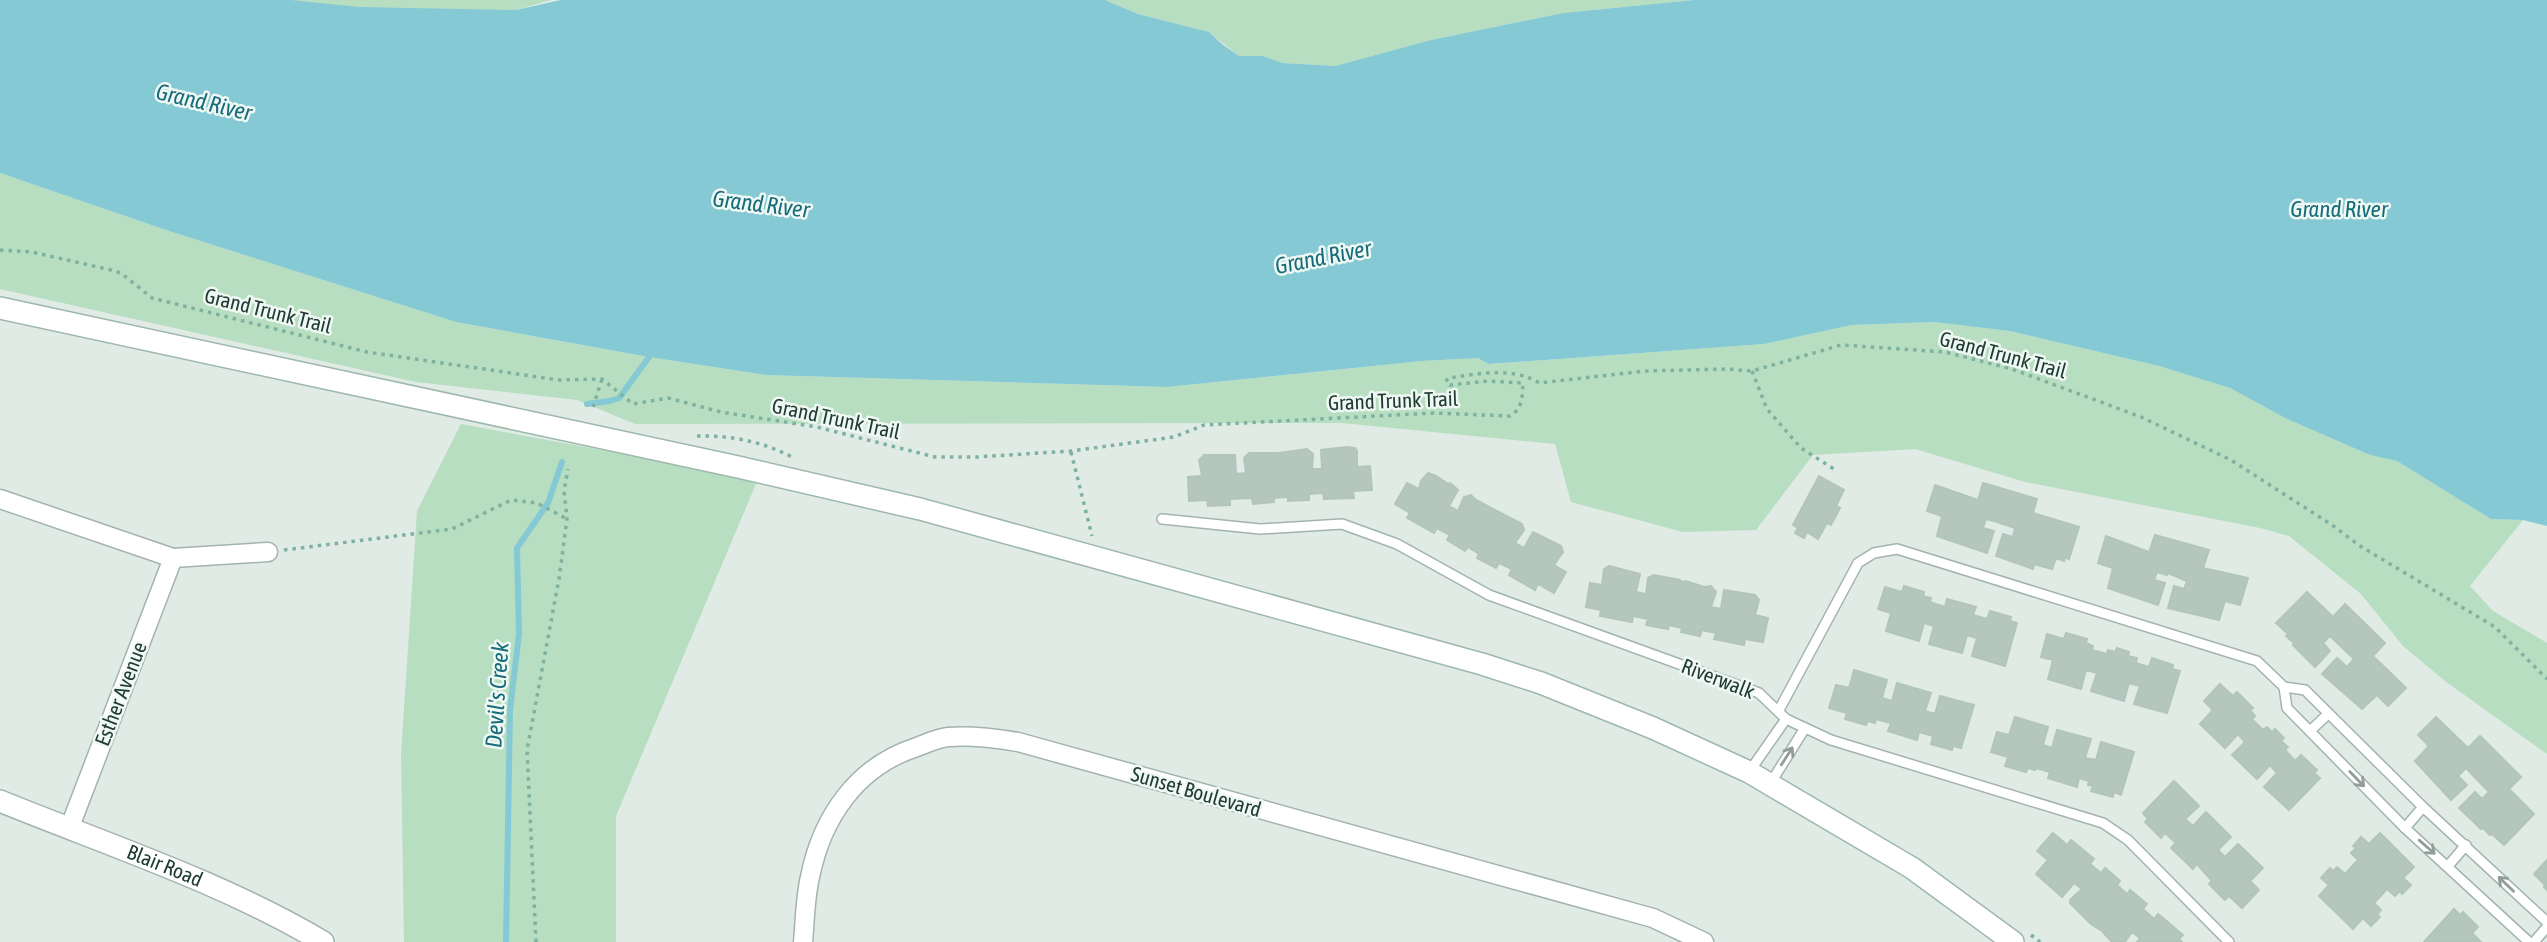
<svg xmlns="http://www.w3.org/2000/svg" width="2547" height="942" viewBox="0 0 2547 942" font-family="'Asap Condensed',sans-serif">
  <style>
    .green { fill: #b7dec1 }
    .water { fill: #84c9d4 }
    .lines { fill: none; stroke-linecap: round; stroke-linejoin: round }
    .stream { stroke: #84c9d4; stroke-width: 6 }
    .building { fill: #b5c6bf; stroke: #b2c5bd; stroke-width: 2 }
    .service-casing { stroke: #a3b3ad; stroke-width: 12 }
    .minor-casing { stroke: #a3b3ad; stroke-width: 21 }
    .tertiary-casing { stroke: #a3b3ad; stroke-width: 24 }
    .secondary-casing { stroke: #9eb8ae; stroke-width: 24 }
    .path { stroke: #7eb1a0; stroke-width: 3.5; stroke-dasharray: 3.5 5; stroke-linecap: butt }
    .service { stroke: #fff; stroke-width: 9 }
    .minor { stroke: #fff; stroke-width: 18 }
    .tertiary { stroke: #fff; stroke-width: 21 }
    .secondary { stroke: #fff; stroke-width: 21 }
    .oneway { stroke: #909e9a }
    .labels { text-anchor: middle; stroke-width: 5; stroke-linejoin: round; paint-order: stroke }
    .street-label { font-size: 21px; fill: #203c34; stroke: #f0f8f4 }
    .water-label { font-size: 23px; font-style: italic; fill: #176c7b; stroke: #f0f8f4 }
  </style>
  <rect width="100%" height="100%" fill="#e0ebe6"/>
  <!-- green -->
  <g class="green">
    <path d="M258,0h293l-35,10 -180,10z"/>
    <path d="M1105,0h589l-131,13 -132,27 -96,26 -52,-3 -20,-7h-24l-30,-24 -71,-18z"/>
    <path d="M0,173l169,58 287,91 193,35 117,18 401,12 255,-26 56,-3 10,6 276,-20 88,-19 82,-3 76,9 149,35 71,22 57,31 83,36 27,6 94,58 32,1 -53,66 23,25 54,32v111l-102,-73 -42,-35 -42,-52 -72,-58 -29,-8 -235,-46 -110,-33 -102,6 -57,75 -73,2 -112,-30 -16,-58 -213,-21 -707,1 -58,-24 -161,-18 -416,-93z"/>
    <path d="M461,424l297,55 -142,337v126h-212l-3,-188 16,-243z"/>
  </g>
  <!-- water -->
  <path class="water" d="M0,0h291l68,7 157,3 45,-10h544l33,14 71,18 13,12 17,12h24l20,7 52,3 96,-26 132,-27 131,-13h853v526l-24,-6 -32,-1 -94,-58 -27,-6 -83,-36 -57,-31 -71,-22 -149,-35 -76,-9 -82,3 -88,19 -276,20 -10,-6 -56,3 -255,26 -401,-12 -117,-18 -193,-35 -287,-91 -169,-58z"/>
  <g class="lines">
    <!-- stream -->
    <g class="stream">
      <path d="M587,404l23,-3 9,-3 30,-41"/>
      <path d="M506,942l4,-232 9,-76 -2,-86 31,-45 14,-41"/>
    </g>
  </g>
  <!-- building -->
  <g class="building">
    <path d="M1347,447l8,1 2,3v16l13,-1 2,24 -19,1 1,7 -30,1 -1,-6 -14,1v6l-21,1v-4l-14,1v4l-21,2 -1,-6 -22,1v6l-22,1 -1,-6 -18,1 -1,-24 14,-1 -3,-16 5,-5h31l1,19 10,-1 -2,-15 5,-5h30l28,-4 6,5 -1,15h10l-1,-19z"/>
    <path d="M1428,473l8,3 12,8 2,-1 8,7 -9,16 9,5 6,-14 7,-2 5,5 46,24 2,6 -9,13 9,5 9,-16 28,14 2,6 -9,13 12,7 -12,21 -16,-9 -3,6 -26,-15 3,-6 -13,-6 -3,5 -19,-10 2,-4 -11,-7 -3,4 -18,-11 3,-5 -13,-7 -3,5 -27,-15 3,-5 -15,-9 12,-21 12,6 2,-8z"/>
    <path d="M1819,476l25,14 -8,16 4,2 -9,17 -4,-2 -9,16 -11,-7 -3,6 -9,-5 3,-5 -5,-3z"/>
    <path d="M1983,483l54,16 -4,14 46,14 -10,32 -4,-2 -1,4 -8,-3 -4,11 -18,-5 -1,5 -37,-13 7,-22 10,3 2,-9 -21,-7 -8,-2 -3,9 11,3 -7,22 -50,-17 5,-20 -15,-5 8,-26 43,15z"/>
    <path d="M2155,535l54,15 -6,18 45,10 -8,27 -15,-4 -6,19 -51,-12 6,-22 10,3 3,-8 -19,-8 -1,2 -10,-3 -3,8 11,3 -7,22 -50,-17 5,-20 -15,-5 8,-27 43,16z"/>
    <path d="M1609,566l31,8 -4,18 10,2 2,-16 6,-3 26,5 1,2 5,-1 18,6 7,-1 5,6 -5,15 10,2 3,-19 31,5 4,5 -4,15 13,3 -5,24 -18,-3 -1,6 -30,-6 2,-6 -14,-3 -2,6 -19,-4 1,-4 -13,-3 -1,4 -22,-4 2,-6 -15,-3 -1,6 -32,-6 1,-6 -15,-3 4,-24 12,2 2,-16z"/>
    <path d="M1904,586l20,6 -1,4 8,2 -1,4 15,5 2,-8 29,8 -3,8 14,4 3,-8 21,6 -1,4 7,2 -12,43 -33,-10 5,-18 -10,-3 -5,18 -33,-9 5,-18 -10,-3 -5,18 -33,-10 5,-18 -13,-4 7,-22 17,5z"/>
    <path d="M2307,592l26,25 12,-13 40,39 -12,13 33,32 -18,18 -11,-11 -15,14 -40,-35 15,-16 10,9 7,-8 -24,-23 -7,7 7,8 -15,16 -22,-22 1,-2 -8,-7 2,-2 -12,-11z"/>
    <path d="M2066,633l21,6 -1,4 7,3 -1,4 15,4 1,-4 7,2 2,-4 12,4 -1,4 9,2 -1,5 13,4 3,-9 21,7 -1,4 8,2 -13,42 -33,-9 6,-18 -11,-3 -5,18 -33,-10 6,-18 -11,-3 -5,19 -33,-10 5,-19 -12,-3 6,-23 17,5z"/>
    <path d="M1854,670l33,10 -5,18 10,3 5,-18 34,10 -6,18 10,3 5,-18 34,9 -13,43 -8,-2 -1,4 -21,-6 2,-8 -14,-4 -2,8 -29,-9 3,-8 -15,-4 -1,4 -7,-2 -2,4 -21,-6 2,-6 -18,-5 7,-23 13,3z"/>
    <path d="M2220,684l13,12 4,-4 16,16 -3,2 5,6 -3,3 11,11 4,-3 5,5 3,-3 9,9 -3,3 7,6 -3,3 10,11 6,-6 16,15 -3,3 6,5 -31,32 -25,-23 13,-14 -7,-8 -13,14 -25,-24 13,-13 -7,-8 -13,14 -25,-24 13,-14 -9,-9z"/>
    <path d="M2015,717l33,10 -5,18 9,3 5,-18 34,9 -6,19 11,2 5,-18 33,10 -13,43 -7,-3 -1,5 -22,-6 2,-5 -5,-1 1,-4 -10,-3 -2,9 -29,-9 2,-6 -14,-4 -1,2 -7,-2 -2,4 -21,-6 3,-9 -17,-5 6,-20 12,3z"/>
    <path d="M2436,717l32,31 12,-12 41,41 -12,12 25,25 -30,31 -12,-11 -2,1 -7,-7 -2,1 -22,-21 16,-16 7,7 7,-7 -23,-24 -8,8 9,9 -16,15 -36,-39 14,-15 -11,-11z"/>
    <path d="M2174,781l25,25 -14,13 8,7 13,-14 25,25 -13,13 7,7 13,-13 25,24 -13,13 9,9 -17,18 -13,-12 -4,4 -16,-16 3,-3 -15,-17 -4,5 -22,-21 5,-5 -11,-10 -4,5 -16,-16 3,-3 -5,-6z"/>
    <path d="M2053,833l14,12 4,-5 23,19 -4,5 11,9 4,-5 15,13 -3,4 10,9 3,-4 17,14 -4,5 11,10 4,-5 25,21 -4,4 3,3h-45l3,-4 -8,-6 -7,10h-13l-10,-11 -11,-7 -21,-21v-3l12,-11 -8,-6 -12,14 -26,-23 12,-14 -11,-9z"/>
    <path d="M2380,833l34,34 -11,11 8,7 -9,9 -2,-3 -5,5 -8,-7 -13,14 7,7 -4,5 3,2 -9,9 -8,-8 -10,11 -34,-33 10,-11 -8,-7 9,-10 3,3 4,-4 8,7 13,-14 -7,-7 5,-5 -3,-2 8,-9 8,7z"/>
    <path d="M2547,860v30l-3,-3 1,-2 -11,-11z"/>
    <path d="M2454,909l6,6 3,-3 15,15 -6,6 9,9h-57z"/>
  </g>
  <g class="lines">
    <defs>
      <g id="service">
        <path d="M1162,519l98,10 82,-5 55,20 92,51 270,98 27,26 45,21 272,83 25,17 101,102"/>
        <path d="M2284,687l3,21 118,120 124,114"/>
        <path d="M1779,710l79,-147 16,-10 23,-4 360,112 27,26 21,3 118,117 124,115"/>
        <path d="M2310,731l18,-17"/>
        <path d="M1749,772l37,-53"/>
        <path d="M1770,784l35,-56"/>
        <path d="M2405,828l18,-21"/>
        <path d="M2448,866l18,-21"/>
        <path d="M2534,942l13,-15"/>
      </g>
      <g id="minor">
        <path d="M0,499l173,59 95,-6"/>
        <path d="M69,829l104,-271"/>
        <path d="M803,942c2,-21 2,-44 7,-65 12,-60 47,-111 107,-130 10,-4 21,-9 31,-10 24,-2 46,1 70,5l635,176 51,24"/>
      </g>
      <g id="tertiary">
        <path id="s1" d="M0,801c108,44 222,81 323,141"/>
      </g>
      <path id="secondary" d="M0,308l738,159 182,42 562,155 59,19 112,45 96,44 163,96 101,74"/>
    </defs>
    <!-- service casing -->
    <use href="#service" class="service-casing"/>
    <!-- minor casing -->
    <use href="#minor" class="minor-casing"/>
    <!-- tertiary casing -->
    <use href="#tertiary" class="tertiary-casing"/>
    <!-- secondary casing -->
    <use href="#secondary" class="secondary-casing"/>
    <!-- path -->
    <g class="path">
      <path d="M0,250l32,2 79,18 10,3 31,25 215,54 192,28 43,-1 31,25 35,-6 53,14 96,15 118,30h42l94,-6 103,-14 30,-12 230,-12 76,3c13,-8 12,-19 13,-33l-35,-2 -38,4 -4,-3 2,-4c30,-4 65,-12 91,5l106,-12 82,-2 25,2 89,-26 104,7 67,17 129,48 90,43 101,65 28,21 135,81 52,52"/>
      <path d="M1752,371l15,38 34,39 36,23"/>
      <path d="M593,407l9,-28"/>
      <path d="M697,436c34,-1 67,6 97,22"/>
      <path d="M1071,452l21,84"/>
      <path d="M284,550l168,-21 59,-29 26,3 30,16"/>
      <path d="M2031,935l9,7"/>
      <path d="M536,942l-9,-192 32,-171 8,-60 -3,-28 4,-22"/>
    </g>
    <!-- service -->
    <use href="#service" class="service"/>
    <!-- minor -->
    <use href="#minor" class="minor"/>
    <!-- tertiary -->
    <use href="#tertiary" class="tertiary"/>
    <!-- secondary -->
    <use href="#secondary" class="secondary"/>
  </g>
  <!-- one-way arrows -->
  <defs><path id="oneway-shaft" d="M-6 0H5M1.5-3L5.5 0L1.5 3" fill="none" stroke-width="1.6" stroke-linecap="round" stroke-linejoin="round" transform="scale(1.75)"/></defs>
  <g class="oneway">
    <use href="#oneway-shaft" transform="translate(1787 756) rotate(-57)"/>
    <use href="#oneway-shaft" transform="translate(2357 779) rotate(46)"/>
    <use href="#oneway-shaft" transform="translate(2427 847) rotate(41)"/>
    <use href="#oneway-shaft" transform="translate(2506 884) rotate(-136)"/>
  </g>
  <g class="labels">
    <!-- street labels -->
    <g class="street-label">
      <text transform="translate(268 311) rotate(14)" y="7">Grand Trunk Trail</text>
      <text transform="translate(2003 355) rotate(15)" y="7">Grand Trunk Trail</text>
      <text transform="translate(1393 401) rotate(-2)" y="7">Grand Trunk Trail</text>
      <text transform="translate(836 419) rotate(12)" y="7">Grand Trunk Trail</text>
      <text transform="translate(1718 679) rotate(21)" y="7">Riverwalk</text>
      <text transform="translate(121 694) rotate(-69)" y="7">Esther Avenue</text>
      <text transform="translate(1196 792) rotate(16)" y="7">Sunset Boulevard</text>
      <text dy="7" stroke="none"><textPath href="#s1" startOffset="177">Blair Road</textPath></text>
    </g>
    <!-- water labels -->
    <g class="water-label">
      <text transform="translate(204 102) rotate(13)" y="8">Grand River</text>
      <text transform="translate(761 204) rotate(7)" y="8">Grand River</text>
      <text x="2339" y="217">Grand River</text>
      <text transform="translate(1323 257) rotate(-11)" y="8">Grand River</text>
      <text transform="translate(497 695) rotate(-86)" y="8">Devil's Creek</text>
    </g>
  </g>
</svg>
